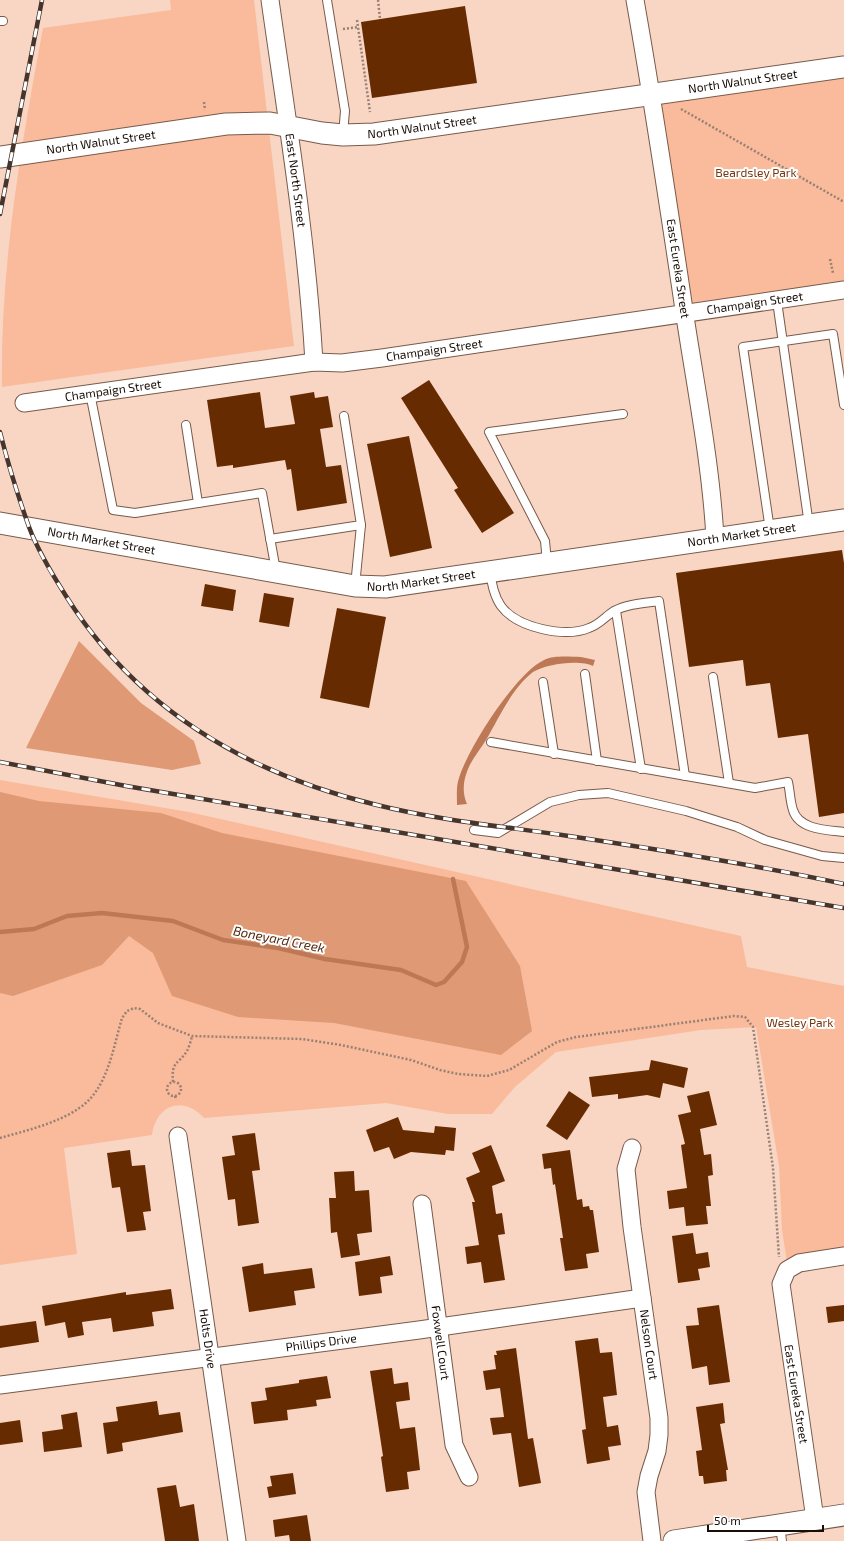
<svg xmlns="http://www.w3.org/2000/svg" width="844" height="1541" viewBox="0 0 844 1541" font-family="'Exo 2',sans-serif">
  <style>
    .green { fill: #f9bb9b }
    .forest { fill: #e09975 }
    .water { fill: #bd7956 }
    .lines { fill: none; stroke-linecap: round; stroke-linejoin: round }
    .stream { stroke: #bd7956; stroke-width: 4.5 }
    .building { fill: #672b02 }
    .service-casing { stroke: #785a4a; stroke-width: 10 }
    .minor-casing { stroke: #785a4a; stroke-width: 19 }
    .tertiary-casing { stroke: #785a4a; stroke-width: 23 }
    .path { stroke: #998074; stroke-width: 2.5; stroke-dasharray: 2 2; stroke-linecap: butt }
    .service { stroke: #fff; stroke-width: 8 }
    .minor { stroke: #fff; stroke-width: 17 }
    .tertiary { stroke: #fff; stroke-width: 21 }
    .rail-casing { stroke: #45352c; stroke-width: 4.5 }
    .rail { stroke: #fff; stroke-width: 3; stroke-dasharray: 9; stroke-linecap: butt }
    .labels { text-anchor: middle; stroke-width: 4; stroke-linejoin: round; paint-order: stroke }
    .street-label { font-size: 12px; fill: #180d07; stroke: #fff }
    .park-label { font-size: 12px; fill: #76360e; stroke: #fff }
    .water-label { font-size: 13px; font-style: italic; fill: #55280d; stroke: #fff }
  </style>
  <rect width="100%" height="100%" fill="#f9d6c4"/>
  <!-- green -->
  <g class="green">
    <path d="M170,0h84l40,346 -292,41c-2,-121 19,-241 41,-359l128,-18z"/>
    <path d="M844,72v216l-155,22 -33,-212z"/>
    <path d="M0,780l189,32 552,124 6,31 97,19v270l-57,6 -5,-32 -3,-64 -23,-139 -55,3 -145,22 -41,35 -23,27h-44l-62,-11 -182,15c-22,-24 -48,-12 -52,17l-88,13 13,106 -77,11z"/>
  </g>
  <!-- forest -->
  <g class="forest">
    <path d="M79,641l62,62 53,38 7,23 -29,6 -146,-22z"/>
    <path d="M0,792l39,9 122,12 61,20 244,48 54,85 12,65 -31,24 -167,-32 -96,-6 -66,-21 -19,-43 -24,-17 -27,29 -89,31 -13,-3z"/>
  </g>
  <!-- water -->
  <path class="water" d="M581,657l14,3 -2,6c-13,-7 -48,-2 -60,6 -21,16 -34,46 -47,68 -6,10 -14,19 -18,29 -5,12 -6,24 -1,35l-10,1c0,-8 -1,-19 2,-27 9,-30 57,-105 85,-118 10,-5 26,-3 37,-3z"/>
  <g class="lines">
    <!-- stream -->
    <path class="stream" d="M0,932l34,-3 33,-13 35,-3 71,8 50,19 55,8 47,11 76,11 35,15 8,-3 18,-20 5,-15 -14,-68"/>
  </g>
  <!-- building -->
  <g class="building">
    <path d="M465,6l12,77 -105,15 -11,-76z"/>
    <path d="M429,380l85,133 -32,20 -28,-43 4,-2 -57,-90z"/>
    <path d="M260,392l5,36 30,-4 -5,-28 24,-4 1,6 13,-2 5,31 -13,2 6,38 15,-2 6,38 -50,8 -6,-42 -4,1 -2,-10 -52,8v-3l-16,2 -10,-67z"/>
    <path d="M409,436l23,112 -42,9 -23,-113z"/>
    <path d="M842,550l2,13v250l-25,4 -11,-83 -30,4 -8,-55 -24,3 -3,-26 -54,7 -13,-94z"/>
    <path d="M205,584l31,6 -3,21 -32,-5z"/>
    <path d="M264,593l30,5 -5,29 -30,-5z"/>
    <path d="M337,608l49,9 -17,91 -49,-10z"/>
    <path d="M651,1060l37,8 -4,20 -21,-5 -3,15 -13,-3 -29,4v-5l-26,3 -3,-20 60,-7z"/>
    <path d="M569,1091l21,14 -23,35 -21,-14z"/>
    <path d="M709,1091l8,34 -17,4 4,26 7,-1 2,21 -5,1 3,30h-5l2,18 -22,2 -2,-19 -15,2 -2,-18 20,-3 -6,-43 4,-1 -7,-29 13,-3 -4,-16z"/>
    <path d="M398,1117l5,13 31,3 1,-7 21,2 -2,23 -8,-1 -1,5 -34,-3 -17,7 -5,-12 -15,5 -8,-22z"/>
    <path d="M255,1133l5,37 -8,1 7,52 -21,3 -3,-27 -7,1 -6,-43 13,-2 -3,-19z"/>
    <path d="M491,1145l14,36 -13,5 4,28 6,-1 3,21 -7,1 7,45 -21,3 -3,-21 -14,2 -2,-17 14,-2 -7,-43h3l-9,-24 14,-6 -8,-19z"/>
    <path d="M130,1150l2,16 13,-1 6,46 -8,1 3,18 -19,2 -7,-45 -8,1 -5,-35z"/>
    <path d="M570,1150l7,50 5,-1 1,8 6,-1 1,4h3l6,42 -13,2 2,14 -23,3 -5,-33h3l-8,-54 -2,1 -2,-17 -7,1 -2,-15z"/>
    <path d="M354,1171l1,20 14,-1 3,42 -15,2 3,21 -19,3 -4,-26 -6,1 -2,-35h7l-2,-26z"/>
    <path d="M693,1233l3,21 12,-2 2,15 -12,2 2,11 -22,3 -6,-47z"/>
    <path d="M390,1256l3,19 -13,2 2,16 -23,3 -4,-34z"/>
    <path d="M263,1263l1,11 48,-6 3,20 -21,3 2,14 -47,7 -7,-45z"/>
    <path d="M171,1289l3,20 -22,3 2,14 -41,6 -2,-14 -29,4 2,13 -16,3 -3,-16 -20,4 -3,-20 84,-14v3z"/>
    <path d="M719,1305l11,77 -21,3 -2,-19 -15,3 -6,-43 13,-1 -2,-17z"/>
    <path d="M844,1305v16l-16,2 -2,-16z"/>
    <path d="M36,1321l3,21 -39,6v-22z"/>
    <path d="M598,1338l2,15 12,-1 5,43 -14,2 4,30 11,-2 3,20 -13,2 2,13 -23,4 -5,-34 4,-1 -11,-88z"/>
    <path d="M516,1348l12,91 5,-1 8,45 -22,4 -8,-54 -18,2 -3,-17 14,-1 -4,-29 -14,2 -3,-19 13,-2 -2,-14h3l-1,-4z"/>
    <path d="M392,1368l2,16 14,-2 2,18 -14,2 4,27 15,-2 5,43 -13,2 2,17 -23,3 -5,-35 2,-1 -13,-85z"/>
    <path d="M327,1376l4,22 -15,2 1,6 -30,4 1,10 -34,4 -3,-22 16,-2 -2,-12 34,-5v-3z"/>
    <path d="M157,1401l2,14 21,-3 3,20 -61,11 1,8 -16,3 -4,-31 15,-2 -2,-14z"/>
    <path d="M723,1403l2,20 -5,1 8,46h-2l1,11 -23,3 -1,-8h-4l-3,-25 6,-1 -6,-43z"/>
    <path d="M77,1412l5,35 -38,5 -2,-20 21,-3 -2,-14z"/>
    <path d="M20,1420l3,22 -23,3v-22z"/>
    <path d="M293,1473l3,21 -27,4 -2,-11 5,-1 -2,-10z"/>
    <path d="M176,1485l4,22 14,-3 5,37h-34l-8,-53z"/>
    <path d="M307,1515l4,26h-21l-1,-6 -14,2 -2,-17z"/>
  </g>
  <g class="lines">
    <defs>
      <g id="service">
        <path d="M327,0l18,111 -2,23"/>
        <path d="M0,21h3"/>
        <path d="M777,301l32,224"/>
        <path d="M90,393l23,117 22,3 127,-20 14,78"/>
        <path d="M186,425l12,78"/>
        <path d="M770,530l-27,-183 90,-13 11,71"/>
        <path d="M270,539l91,-14 -17,-109"/>
        <path d="M547,562l-2,-21 -56,-109 134,-18"/>
        <path d="M490,572c2,12 4,24 11,34 16,22 64,32 88,22 10,-3 17,-12 25,-17 13,-7 30,-8 45,-10l26,175"/>
        <path d="M355,586l6,-61"/>
        <path d="M616,611l25,158"/>
        <path d="M585,674l12,87"/>
        <path d="M713,677l16,106"/>
        <path d="M543,682l11,72"/>
        <path d="M491,742l264,46 33,-6c2,9 2,19 5,28 6,20 34,20 51,22"/>
        <path d="M474,830l24,3 52,-31 29,-7 29,-2 78,18 51,16 28,13 57,16 22,2"/>
        <path d="M780,1525l2,16"/>
      </g>
      <g id="minor">
        <path id="s1" d="M270,0c17,120 37,240 44,362"/>
        <path id="s2" d="M635,0c19,107 35,215 51,323 11,71 25,143 29,215"/>
        <path id="s3" d="M24,403l290,-41 28,1 40,-5 462,-68"/>
        <path id="s4" d="M178,1136l59,405"/>
        <path id="s5" d="M632,1148l-6,21 6,58 27,191v17l-2,16 -8,25 -3,16 6,49"/>
        <path id="s6" d="M422,1204l32,241 15,32"/>
        <path id="s7" d="M0,1385l419,-55 223,-32"/>
        <path d="M815,1519l-34,-235 6,-14 12,-7 45,-7"/>
      </g>
      <g id="tertiary">
        <path id="s8" d="M0,157l226,-33 44,-1 52,10 21,2 31,-1 470,-67"/>
        <path id="s9" d="M0,523l355,63 30,1 459,-67"/>
        <path d="M674,1541l170,-26"/>
      </g>
    </defs>
    <!-- service casing -->
    <use href="#service" class="service-casing"/>
    <!-- minor casing -->
    <use href="#minor" class="minor-casing"/>
    <!-- tertiary casing -->
    <use href="#tertiary" class="tertiary-casing"/>
    <!-- path -->
    <g class="path">
      <path d="M378,0l2,19"/>
      <path d="M357,20l13,92"/>
      <path d="M343,29l15,-2"/>
      <path d="M204,102l1,8"/>
      <path d="M681,109l163,93"/>
      <path d="M830,259l3,14"/>
      <path d="M173,1082c-2,-21 5,-17 14,-31 2,-4 4,-10 5,-15"/>
      <circle cx="174" cy="1089" r="7"/>
      <path d="M175,1096l1,4"/>
      <path d="M0,1138c28,-8 68,-17 89,-38 20,-21 25,-55 33,-82l5,-7 7,-3 6,1 18,14 34,13 110,3 39,6 70,15 29,10 18,4 29,2 22,-6 48,-28 19,-5 158,-21 11,1 8,10 20,141 6,89"/>
    </g>
    <!-- service -->
    <use href="#service" class="service"/>
    <!-- minor -->
    <use href="#minor" class="minor"/>
    <!-- tertiary -->
    <use href="#tertiary" class="tertiary"/>
    <defs>
      <g id="rail">
        <path d="M0,214l42,-214"/>
        <path d="M0,432c8,32 18,64 29,95 9,24 23,47 37,69 71,113 182,178 311,209 60,15 123,21 185,30 94,14 189,29 282,49"/>
        <path d="M0,762l126,24 718,122"/>
      </g>
    </defs>
    <!-- rail casing -->
    <use href="#rail" class="rail-casing"/>
    <!-- rail -->
    <use href="#rail" class="rail"/>
  </g>
  <g class="labels">
    <!-- street labels -->
    <g class="street-label">
      <text dy="4" stroke="none"><textPath href="#s8" startOffset="750">North Walnut Street</textPath></text>
      <text dy="4" stroke="none"><textPath href="#s8" startOffset="426">North Walnut Street</textPath></text>
      <text dy="4" stroke="none"><textPath href="#s8" startOffset="102">North Walnut Street</textPath></text>
      <text dy="4" stroke="none"><textPath href="#s1" startOffset="182">East North Street</textPath></text>
      <text dy="4" stroke="none"><textPath href="#s2" startOffset="272">East Eureka Street</textPath></text>
      <text dy="4" stroke="none"><textPath href="#s3" startOffset="738">Champaign Street</textPath></text>
      <text dy="4" stroke="none"><textPath href="#s3" startOffset="414">Champaign Street</textPath></text>
      <text dy="4" stroke="none"><textPath href="#s3" startOffset="90">Champaign Street</textPath></text>
      <text dy="4" stroke="none"><textPath href="#s9" startOffset="751">North Market Street</textPath></text>
      <text dy="4" stroke="none"><textPath href="#s9" startOffset="103">North Market Street</textPath></text>
      <text dy="4" stroke="none"><textPath href="#s9" startOffset="427">North Market Street</textPath></text>
      <text dy="4" stroke="none"><textPath href="#s4" startOffset="205">Holts Drive</textPath></text>
      <text dy="4" stroke="none"><textPath href="#s6" startOffset="140">Foxwell Court</textPath></text>
      <text dy="4" stroke="none"><textPath href="#s7" startOffset="324">Phillips Drive</textPath></text>
      <text dy="4" stroke="none"><textPath href="#s5" startOffset="199">Nelson Court</textPath></text>
      <text transform="translate(796 1394) rotate(81)" y="4">East Eureka Street</text>
    </g>
    <!-- park labels -->
    <g class="park-label">
      <text x="756" y="177">Beardsley Park</text>
      <text x="800" y="1027">Wesley Park</text>
    </g>
    <!-- water labels -->
    <g class="water-label">
      <text transform="translate(279 939) rotate(11)" y="5">Boneyard Creek</text>
    </g>
  </g>
  <!-- scale -->
  <path d="M708 1525v6h115v-6" fill="none" stroke="#180d07" stroke-width="2"/>
  <text x="714" y="1525" font-size="12" fill="#180d07" stroke="#ffffff" stroke-width="3" paint-order="stroke">50 m</text>
</svg>
